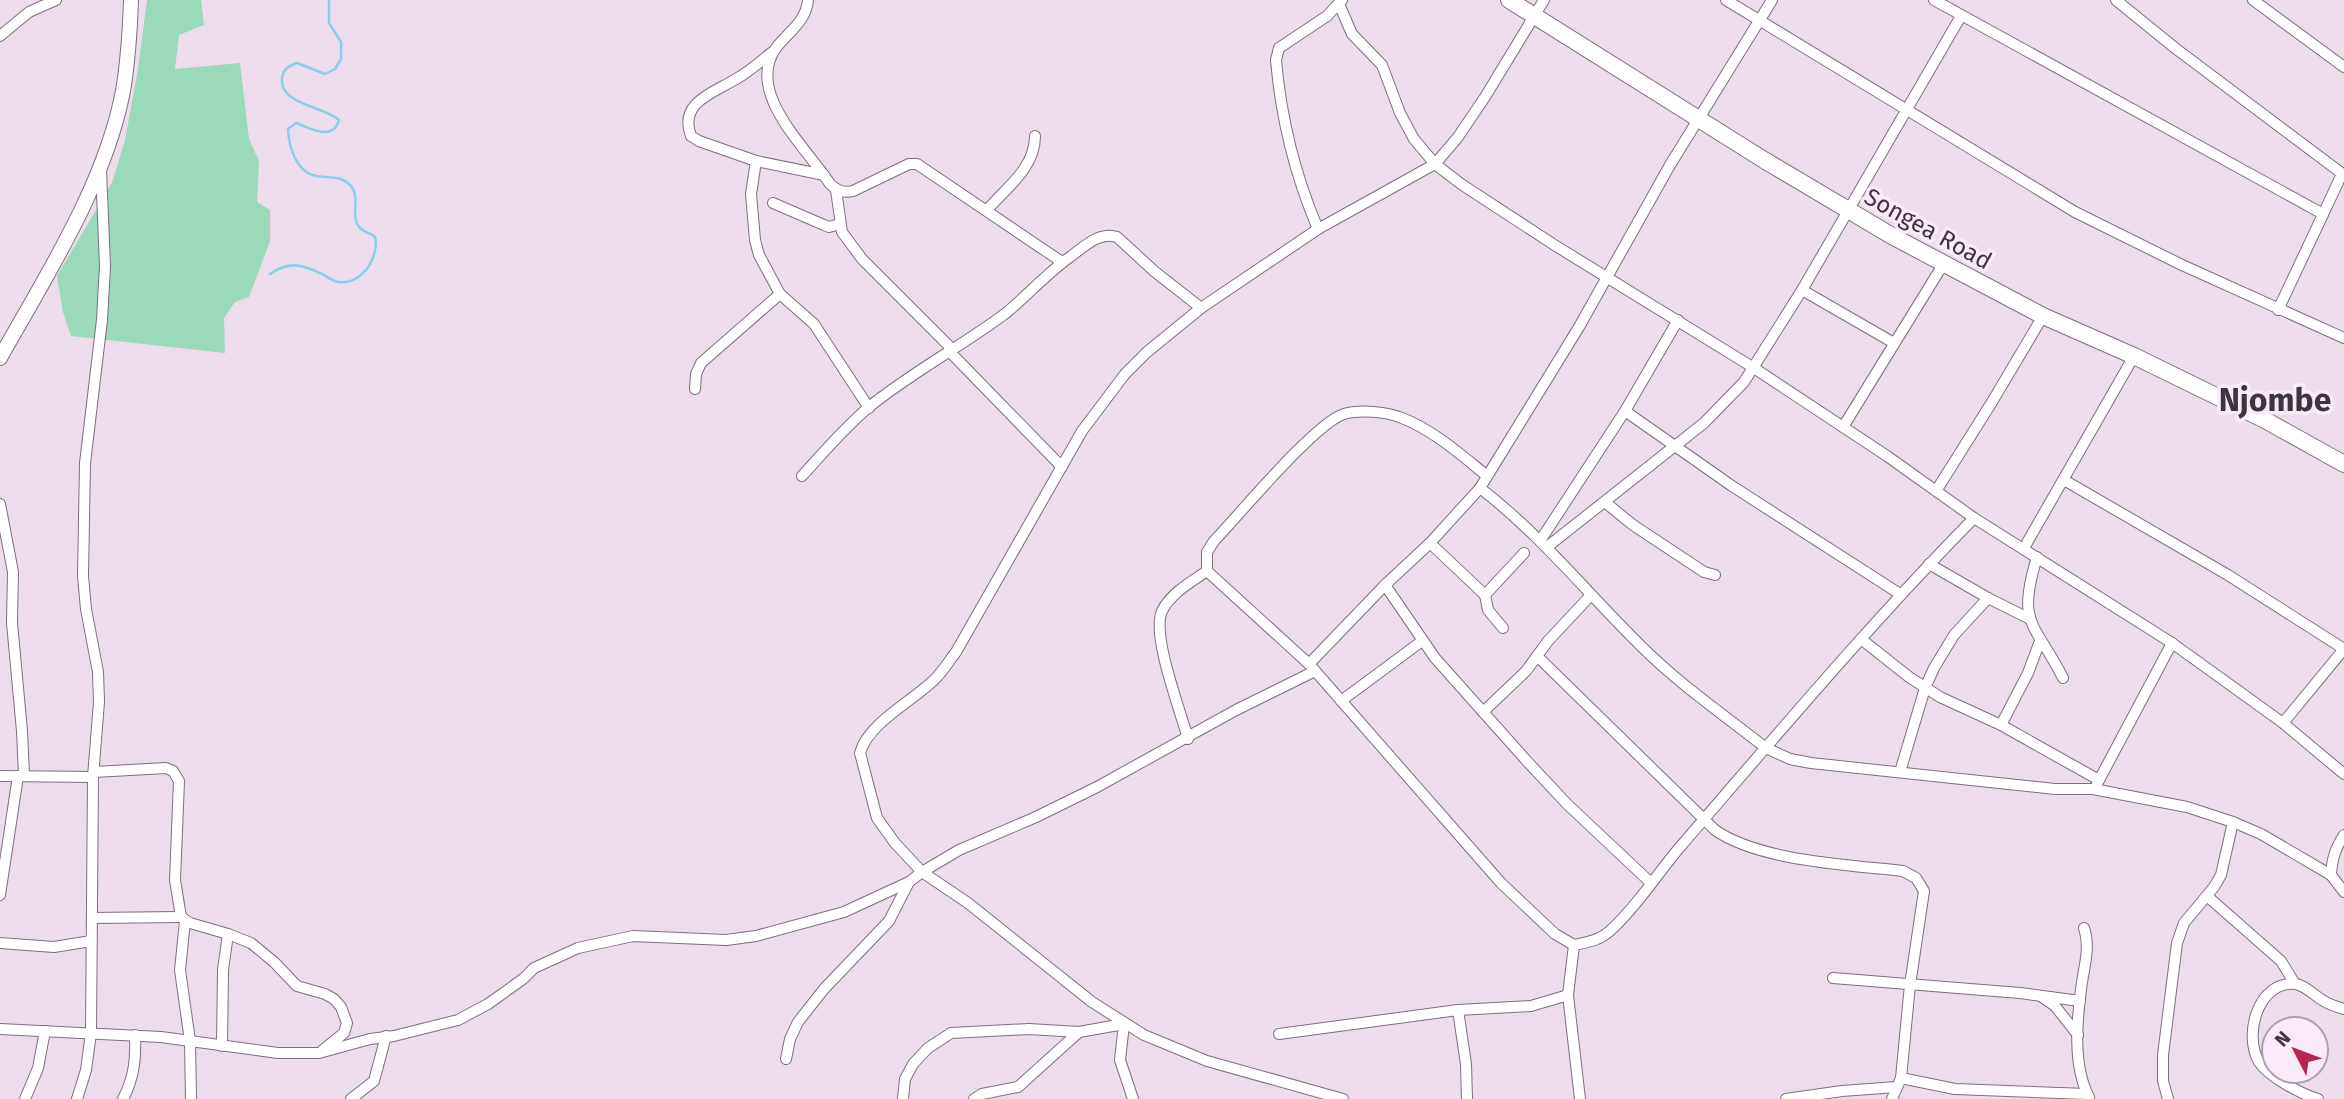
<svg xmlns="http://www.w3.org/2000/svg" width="2344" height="1099" viewBox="0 0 2344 1099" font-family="'Fira Sans',sans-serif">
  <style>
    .green { fill: #9bd9bb }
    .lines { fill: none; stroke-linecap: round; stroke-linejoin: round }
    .stream { stroke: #89cfec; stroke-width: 2.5 }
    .minor-casing { stroke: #7e6f7d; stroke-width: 12 }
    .major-casing { stroke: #7e6f7d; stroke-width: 16 }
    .highway-casing { stroke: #7e6f7d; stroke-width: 18 }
    .minor { stroke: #fff; stroke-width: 10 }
    .major { stroke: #fff; stroke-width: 14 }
    .highway { stroke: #fff; stroke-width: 16 }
    .labels { text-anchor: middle; stroke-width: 7; stroke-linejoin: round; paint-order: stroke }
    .street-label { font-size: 24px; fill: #3c363c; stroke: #fae9f9 }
    .district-label { font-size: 32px; font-weight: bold; fill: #3c363c; stroke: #fae9f9 }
  </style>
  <rect width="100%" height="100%" fill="#ecdcec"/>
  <!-- green -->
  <path class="green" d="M147,0h54l3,25 -25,10 -4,34 65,-6 9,76 10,22 -2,41 13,8v31l-21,56 -14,5 -11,16 1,35 -154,-17 -8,-24 -6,-36 55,-93 13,-43 13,-71z"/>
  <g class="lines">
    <!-- stream -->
    <path class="stream" d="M270,274c20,-14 34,-9 54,1 5,3 10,7 15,7 19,2 33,-15 36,-32 4,-21 -6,-12 -16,-23 -9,-11 2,-29 -8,-41 -10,-11 -22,-8 -35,-10 -20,-4 -27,-29 -28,-47l8,-6c14,5 37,19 43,-3 -15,-14 -60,-15 -57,-42 1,-9 7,-12 15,-15l28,11 10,-5 6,-10v-17l-12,-19v-23"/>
    <defs>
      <g id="minor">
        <path d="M808,0c-2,22 -20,32 -32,48 -32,45 32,101 54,136 8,7 13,9 23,7l56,-27h8l145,98"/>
        <path d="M1726,0l349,212 107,53 162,73"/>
        <path d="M1934,0l389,214"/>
        <path d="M2116,0l59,48 169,127"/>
        <path d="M2253,0l91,67"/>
        <path d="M1339,4l13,30 30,31 18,48 14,26 21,25 26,20 95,62 198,122 133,88 87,62 198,125 111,80 61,51"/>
        <path d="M0,36l29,-24 27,-12"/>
        <path d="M771,53c-11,9 -22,19 -35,26 -21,13 -58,23 -45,57l8,5 57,20 68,14"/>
        <path d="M756,161l-5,33 4,46 4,15 21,39 34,30 55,84"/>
        <path d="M836,190l6,42 20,27 90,90"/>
        <path d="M773,203l51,22 5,2 11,-3"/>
        <path d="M987,210c20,-23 48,-42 48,-74"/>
        <path d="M1318,229c-23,-54 -37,-111 -42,-169l3,-12 48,-32 15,-16"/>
        <path d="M1802,290l92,53"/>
        <path d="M2278,310l64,-136"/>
        <path d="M949,351l113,116"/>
        <path d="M695,389l1,-15 5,-11 79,-69"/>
        <path d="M1625,411l107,75 168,108"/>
        <path d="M1843,427l101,-164"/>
        <path d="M1486,475c-26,-21 -53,-45 -84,-57 -15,-6 -42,-9 -58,-4 -29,9 -105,101 -130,127l-7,11v19l102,93 192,219 54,51 19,11c15,-3 27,-5 38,-16 26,-24 45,-55 68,-82 96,-111 191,-224 294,-329"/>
        <path d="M802,476c21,-23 43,-49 67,-69 43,-35 93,-61 137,-94 22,-18 41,-40 64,-56 14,-10 29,-26 47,-20l37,34 47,37"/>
        <path d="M2064,480l164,95 116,74"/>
        <path d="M1480,488c60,46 107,105 161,158 38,38 83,69 125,102l24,11 21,4 244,26h38l94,18 46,15 28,12 70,41"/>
        <path d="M1936,491l56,-89 51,-86"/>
        <path d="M1606,503l27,22 71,47 11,3"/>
        <path d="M0,504l13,68 -1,51 10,108 2,44"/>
        <path d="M1540,541l85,-130 53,-91"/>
        <path d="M1430,543l55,52 3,15 15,18"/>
        <path d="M1547,547l157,-124 40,-41 58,-92 159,-274"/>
        <path d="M2024,548l110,-192"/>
        <path d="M2037,557c-21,69 -2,65 26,121"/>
        <path d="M1929,564l59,34 40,20"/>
        <path d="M1385,585l50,73 90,101 42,45 84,79"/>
        <path d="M1485,595l39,-42"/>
        <path d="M1861,639l48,38 31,20 61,28 98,55"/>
        <path d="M1537,656l178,174c44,31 135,35 188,41l13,7 8,13 -14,94 -9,93 -9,21"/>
        <path d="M1309,664l76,-79 45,-42 50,-55 99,-161 91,-162 102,-165"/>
        <path d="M1341,701l81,-60"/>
        <path d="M1483,712l43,-41 22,-30 43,-46"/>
        <path d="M2283,723l61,-74"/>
        <path d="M2001,725l27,-52 12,-32"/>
        <path d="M1188,739c-7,-27 -37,-104 -26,-128 9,-18 29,-29 45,-40"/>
        <path d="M94,772l72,-4 7,3 6,10 -4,99 6,37 9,6 38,11 23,9 23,19 23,24 28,8 9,5 7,8 6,16 -3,10 -21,17"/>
        <path d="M1900,772l25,-84 9,-20 20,-33 34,-37"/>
        <path d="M0,776l93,1"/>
        <path d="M2097,784l75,-141"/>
        <path d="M2344,835c-9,14 -12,24 -13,40l13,17"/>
        <path d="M0,895l18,-119"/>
        <path d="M2207,896l74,65 14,23"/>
        <path d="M92,918l89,-1"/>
        <path d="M185,921l-5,49 10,71 1,58"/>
        <path d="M2084,928c6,17 1,36 -2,54 -5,36 -10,83 7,115"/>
        <path d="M0,943l54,4 37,-6"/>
        <path d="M1574,945l-6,50 12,104"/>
        <path d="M1833,978l187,15 60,8"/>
        <path d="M2042,997l13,9 23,29"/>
        <path d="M1458,1010l8,54 1,35"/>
        <path d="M0,1029l161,8 117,16h41l51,-14 24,-3 64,-16 30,-16 35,-25 11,-11 44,-20 55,-12 93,4 30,-4 88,-24 65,-30 13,-10 37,-22 77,-33 61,-30 139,-77 79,-39"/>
        <path d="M1279,1034l179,-24 73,-4 37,-11"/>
        <path d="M222,1046l1,-76 5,-36"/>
        <path d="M786,1059l4,-20 8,-17 26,-33 65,-68 20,-39"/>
        <path d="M1901,1078l54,11 132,5"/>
        <path d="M25,1099l13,-31 7,-37"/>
        <path d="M77,1099l9,-29 5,-37 2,-256 6,-75 -1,-30 -12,-63 -3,-33 2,-113 17,-143 3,-54 -4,-97"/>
        <path d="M123,1099c11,-21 13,-40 12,-64"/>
        <path d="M351,1099l23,-18 12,-45"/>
        <path d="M903,1099l2,-20 8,-15 15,-16 23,-15 78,-4 50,3"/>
        <path d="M974,1099l8,-5 36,-7 61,-55 45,-8 -4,36 13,39"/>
        <path d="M1343,1099l-136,-38 -63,-26 -52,-33 -124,-99 -46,-31 -27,-29 -18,-25 -17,-65c8,-30 53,-52 75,-74 8,-8 14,-18 21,-27l126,-221 43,-57 22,-22 54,-44 117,-79 117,-65 23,-27 27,-40 59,-97"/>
        <path d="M1786,1099l56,-8 54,-4"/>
        <path d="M2168,1099l-5,-18v-26l14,-112 7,-20 30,-36 7,-12 12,-53"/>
        <path d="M2318,1099c-17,-5 -49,-22 -59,-37 -16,-27 -1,-82 37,-78 10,2 19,12 28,17 6,4 13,6 20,8"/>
      </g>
      <path id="major" d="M0,358c46,-82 105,-173 123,-267 5,-30 7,-61 8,-91"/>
      <path id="highway" d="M1509,0l255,160 128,76 151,80 91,40 131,64 79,44"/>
    </defs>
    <!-- minor casing -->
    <use href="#minor" class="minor-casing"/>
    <!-- major casing -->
    <use href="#major" class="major-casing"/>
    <!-- highway casing -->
    <use href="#highway" class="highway-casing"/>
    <!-- minor -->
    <use href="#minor" class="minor"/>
    <!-- major -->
    <use href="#major" class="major"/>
    <!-- highway -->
    <use href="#highway" class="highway"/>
  </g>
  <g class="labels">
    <!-- street labels -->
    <g class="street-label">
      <text transform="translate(1928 229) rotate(29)" y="8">Songea Road</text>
    </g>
    <!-- district labels -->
    <g class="district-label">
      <text x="2275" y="411">Njombe</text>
    </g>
  </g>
  <!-- north arrow -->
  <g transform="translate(2295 1050) rotate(312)"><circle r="33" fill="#fae9f9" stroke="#aea1ad" stroke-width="2"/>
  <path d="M0-5L12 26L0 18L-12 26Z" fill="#b6254f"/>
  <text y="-10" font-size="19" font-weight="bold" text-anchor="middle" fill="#3c363c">N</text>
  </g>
</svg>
